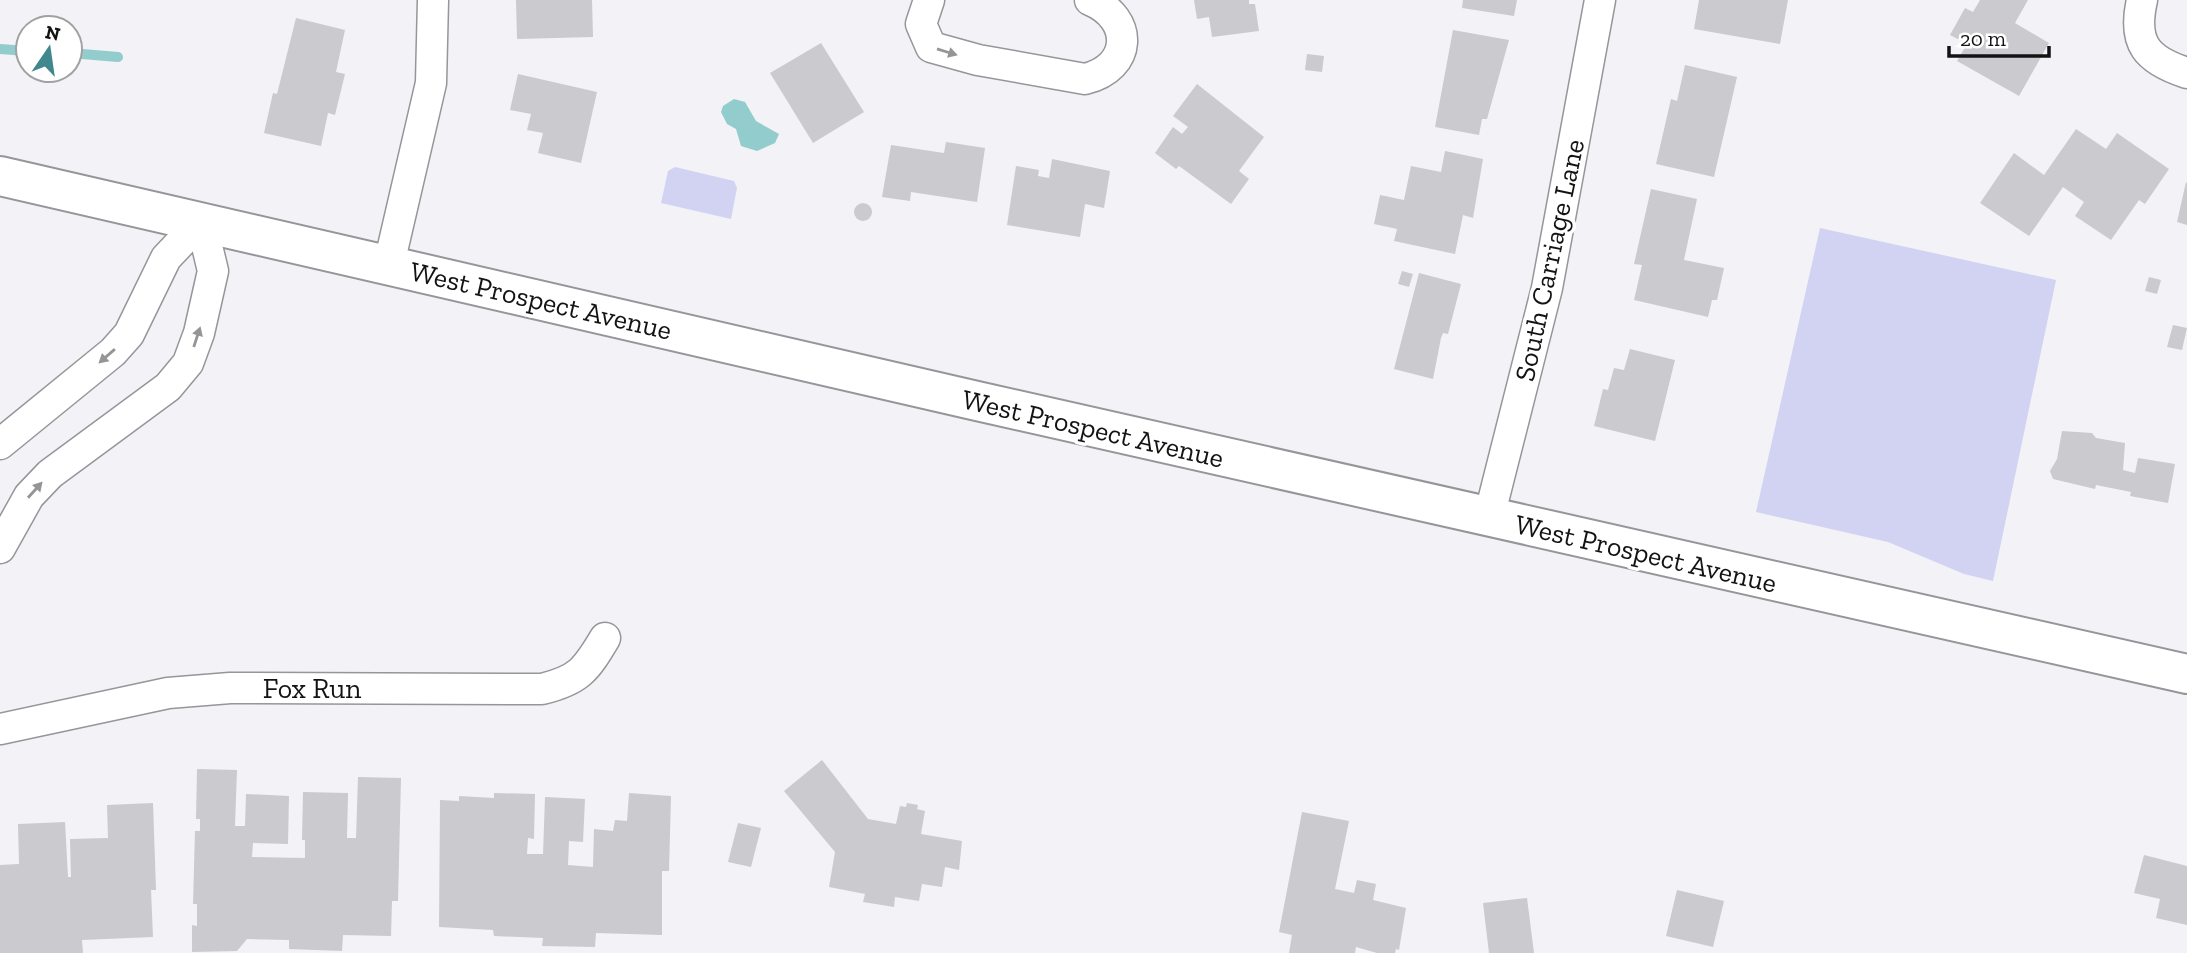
<svg xmlns="http://www.w3.org/2000/svg" width="2187" height="953" viewBox="0 0 2187 953" font-family="'Zilla Slab',serif">
  <style>
    .green { fill: #d2d3f3 }
    .water { fill: #92cccd }
    .lines { fill: none; stroke-linecap: round; stroke-linejoin: round }
    .stream { stroke: #92cccd; stroke-width: 10 }
    .building { fill: #cacacf }
    .minor-casing { stroke: #96969a; stroke-width: 33 }
    .secondary-casing { stroke: #96969a; stroke-width: 42 }
    .minor { stroke: #fff; stroke-width: 30 }
    .secondary { stroke: #fff; stroke-width: 38 }
    .oneway { fill: #959595 }
    .labels { text-anchor: middle; stroke-width: 7; stroke-linejoin: round; paint-order: stroke }
    .street-label { font-size: 28px; fill: #131314; stroke: #fff }
  </style>
  <rect width="100%" height="100%" fill="#f2f2f7"/>
  <!-- green -->
  <g class="green">
    <path d="M675,167l59,14 3,7 -6,31 -70,-16 7,-32z"/>
    <path d="M1820,228l236,52 -63,301 -29,-7 -76,-32 -132,-30z"/>
  </g>
  <!-- water -->
  <path class="water" d="M734,99l11,3 11,19 23,13 -4,9 -18,8 -16,-5 -5,-17 -9,-5 -6,-12 2,-6z"/>
  <g class="lines">
    <!-- stream -->
    <g class="stream">
      <path d="M0,49l28,2"/>
      <path d="M70,53l48,4"/>
    </g>
  </g>
  <!-- building -->
  <g class="building">
    <path d="M516,0h76l1,37 -76,2z"/>
    <path d="M1194,0h55v4h6l4,27 -47,6 -3,-20 -12,2z"/>
    <path d="M1463,0h54l-3,16 -52,-8z"/>
    <path d="M1699,0h89l-8,44 -86,-15z"/>
    <path d="M1980,0h48l-13,23 34,20 -30,53 -62,-35 10,-17 -17,-9 15,-27 8,4z"/>
    <path d="M296,18l49,12 -9,42 9,2 -10,41 -7,-2 -7,33 -57,-13 9,-40 4,1z"/>
    <path d="M1453,30l56,10 -22,79h-5l-3,16 -44,-8z"/>
    <path d="M821,43l43,69 -51,31 -43,-70z"/>
    <path d="M1307,54l17,2 -2,16 -17,-2z"/>
    <path d="M1685,65l52,12 -23,100 -58,-13 15,-65 6,2z"/>
    <path d="M518,74l79,18 -16,71 -43,-10 5,-20 -16,-3 4,-16 -21,-4z"/>
    <path d="M1197,84l67,53 -25,34 10,8 -18,25 -52,-38 -3,3 -21,-16 18,-26 9,7 6,-7 -15,-11z"/>
    <path d="M2076,129l30,20 11,-16 52,36 -24,35 -6,-4 -28,40 -36,-24 9,-14 -21,-15 -34,49 -49,-33 34,-50 30,22z"/>
    <path d="M946,142l39,6 -8,54 -66,-10 -1,9 -28,-4 9,-52 53,8z"/>
    <path d="M1445,151l38,8 -10,59 -10,-3 -8,39 -61,-13 3,-12 -23,-5 6,-29 24,5 7,-34 30,6z"/>
    <path d="M1052,159l58,12 -6,37 -19,-4 -5,33 -73,-12 9,-59 23,4 -1,6 11,2z"/>
    <path d="M2186,182l1,1v42l-10,-3z"/>
    <path d="M1651,189l46,10 -13,61 40,8 -7,32h-5l-4,17 -74,-17 8,-35 -8,-1z"/>
    <circle cx="863" cy="212" r="9"/>
    <path d="M1402,271l11,3 -4,13 -11,-3z"/>
    <path d="M1419,273l42,11 -13,50 -5,-1 -2,5 -8,41 -39,-10z"/>
    <path d="M2149,277l12,3 -4,14 -12,-3z"/>
    <path d="M2173,325l14,3 -5,22 -15,-3z"/>
    <path d="M1630,349l45,11 -20,81 -61,-15 9,-37 5,1 6,-22 10,2z"/>
    <path d="M2062,431l30,2 4,5 29,5 -2,27 12,3 3,-15 37,6 -7,39 -38,-7 1,-4 -35,-7 -1,4 -42,-10 -3,-8 7,-12z"/>
    <path d="M822,760l46,59 28,5 4,-18 6,1 1,-4 11,2 -1,4 8,2 -4,23 41,7 -3,29 -14,-3 -3,20 -20,-3 -3,17 -24,-4 -1,10 -31,-5 2,-8 -36,-7 6,-35 -51,-61z"/>
    <path d="M197,769l40,1 -2,56h10l1,-32 43,2 -1,48 -35,-1 -1,14 53,1v-18h-3l1,-48 45,1 -1,45h9l2,-61 43,1 -3,123h-6l-1,35 -48,-1 -1,16 -53,-2v-9l-42,-1 -10,12 -45,1v-27l5,1v-22h-4l2,-73h5v-12h-4z"/>
    <path d="M494,793l41,1 -1,45 -6,-1 -1,16h16l2,-57 40,2 -2,43 -14,-1 -1,24 25,2 1,-38 19,2 2,-11 12,1 2,-28 42,3 -2,75h-7v64l-66,-2 -1,14 -53,-1 1,-8 -49,-2 -1,-6 -54,-3 1,-127 19,1v-5l35,2z"/>
    <path d="M153,803l3,87h-5l2,47 -71,3 1,13h-83v-88l19,-1 -1,-40 47,-2 3,55h3l-1,-38 38,-1 -1,-33z"/>
    <path d="M1302,812l47,9 -14,68 19,4 3,-13 19,4 -3,16 33,8 -7,42 -3,-1 -1,4h-18l-21,-6 -1,6h-66l3,-18 -13,-3z"/>
    <path d="M738,823l23,5 -10,39 -23,-5z"/>
    <path d="M2144,855l43,11v59l-31,-7 4,-19 -26,-6z"/>
    <path d="M1677,890l47,11 -11,46 -47,-11z"/>
    <path d="M1527,898l7,55h-45l-6,-50z"/>
  </g>
  <g class="lines">
    <defs>
      <g id="minor">
        <path d="M929,0l-8,24 10,23 47,13 107,19c47,-11 50,-60 5,-79"/>
        <path d="M2142,0c-10,44 5,60 45,73"/>
        <path d="M389,264l42,-181 2,-83"/>
        <path d="M0,444l113,-92 16,-18 37,-76 35,-37"/>
        <path d="M1489,517l58,-229 53,-288"/>
        <path d="M0,548l29,-52 21,-22 118,-87 20,-24 11,-30 14,-62 -12,-50"/>
        <path d="M0,729l168,-36 62,-5 312,1c37,-9 44,-19 63,-51"/>
      </g>
      <path id="secondary" d="M0,176l977,225 1210,273"/>
    </defs>
    <!-- minor casing -->
    <use href="#minor" class="minor-casing"/>
    <!-- secondary casing -->
    <use href="#secondary" class="secondary-casing"/>
    <!-- minor -->
    <use href="#minor" class="minor"/>
    <!-- secondary -->
    <use href="#secondary" class="secondary"/>
  </g>
  <!-- one-way arrows -->
  <defs><path id="oneway-solid" d="M-6-.8H1V-3.2L6.5 0L1 3.2V.8H-6Z" transform="scale(1.75)"/></defs>
  <g class="oneway">
    <use href="#oneway-solid" transform="translate(947 52) rotate(17)"/>
    <use href="#oneway-solid" transform="translate(197 337) rotate(-72)"/>
    <use href="#oneway-solid" transform="translate(107 356) rotate(139)"/>
    <use href="#oneway-solid" transform="translate(35 490) rotate(-48)"/>
  </g>
  <g class="labels">
    <!-- street labels -->
    <g class="street-label">
      <text transform="translate(1549 260) rotate(-78)" y="10">South Carriage Lane</text>
      <text transform="translate(541 300) rotate(13)" y="10">West Prospect Avenue</text>
      <text transform="translate(1093 428) rotate(13)" y="10">West Prospect Avenue</text>
      <text transform="translate(1646 553) rotate(13)" y="10">West Prospect Avenue</text>
      <text x="312" y="698">Fox Run</text>
    </g>
  </g>
  <!-- north arrow -->
  <g transform="translate(49 49) rotate(13)"><circle r="33" fill="#ffffff" stroke="#a1a1a1" stroke-width="2"/>
  <path d="M0-5L12 26L0 18L-12 26Z" fill="#41888e"/>
  <text y="-10" font-size="19" font-weight="bold" text-anchor="middle" fill="#131314">N</text>
  </g>
  <!-- scale -->
  <path d="M1949 46v10h100v-10" fill="none" stroke="#131314" stroke-width="3.5"/>
  <text x="1960" y="46" font-size="21" fill="#131314" stroke="#ffffff" stroke-width="5" paint-order="stroke">20 m</text>
</svg>
